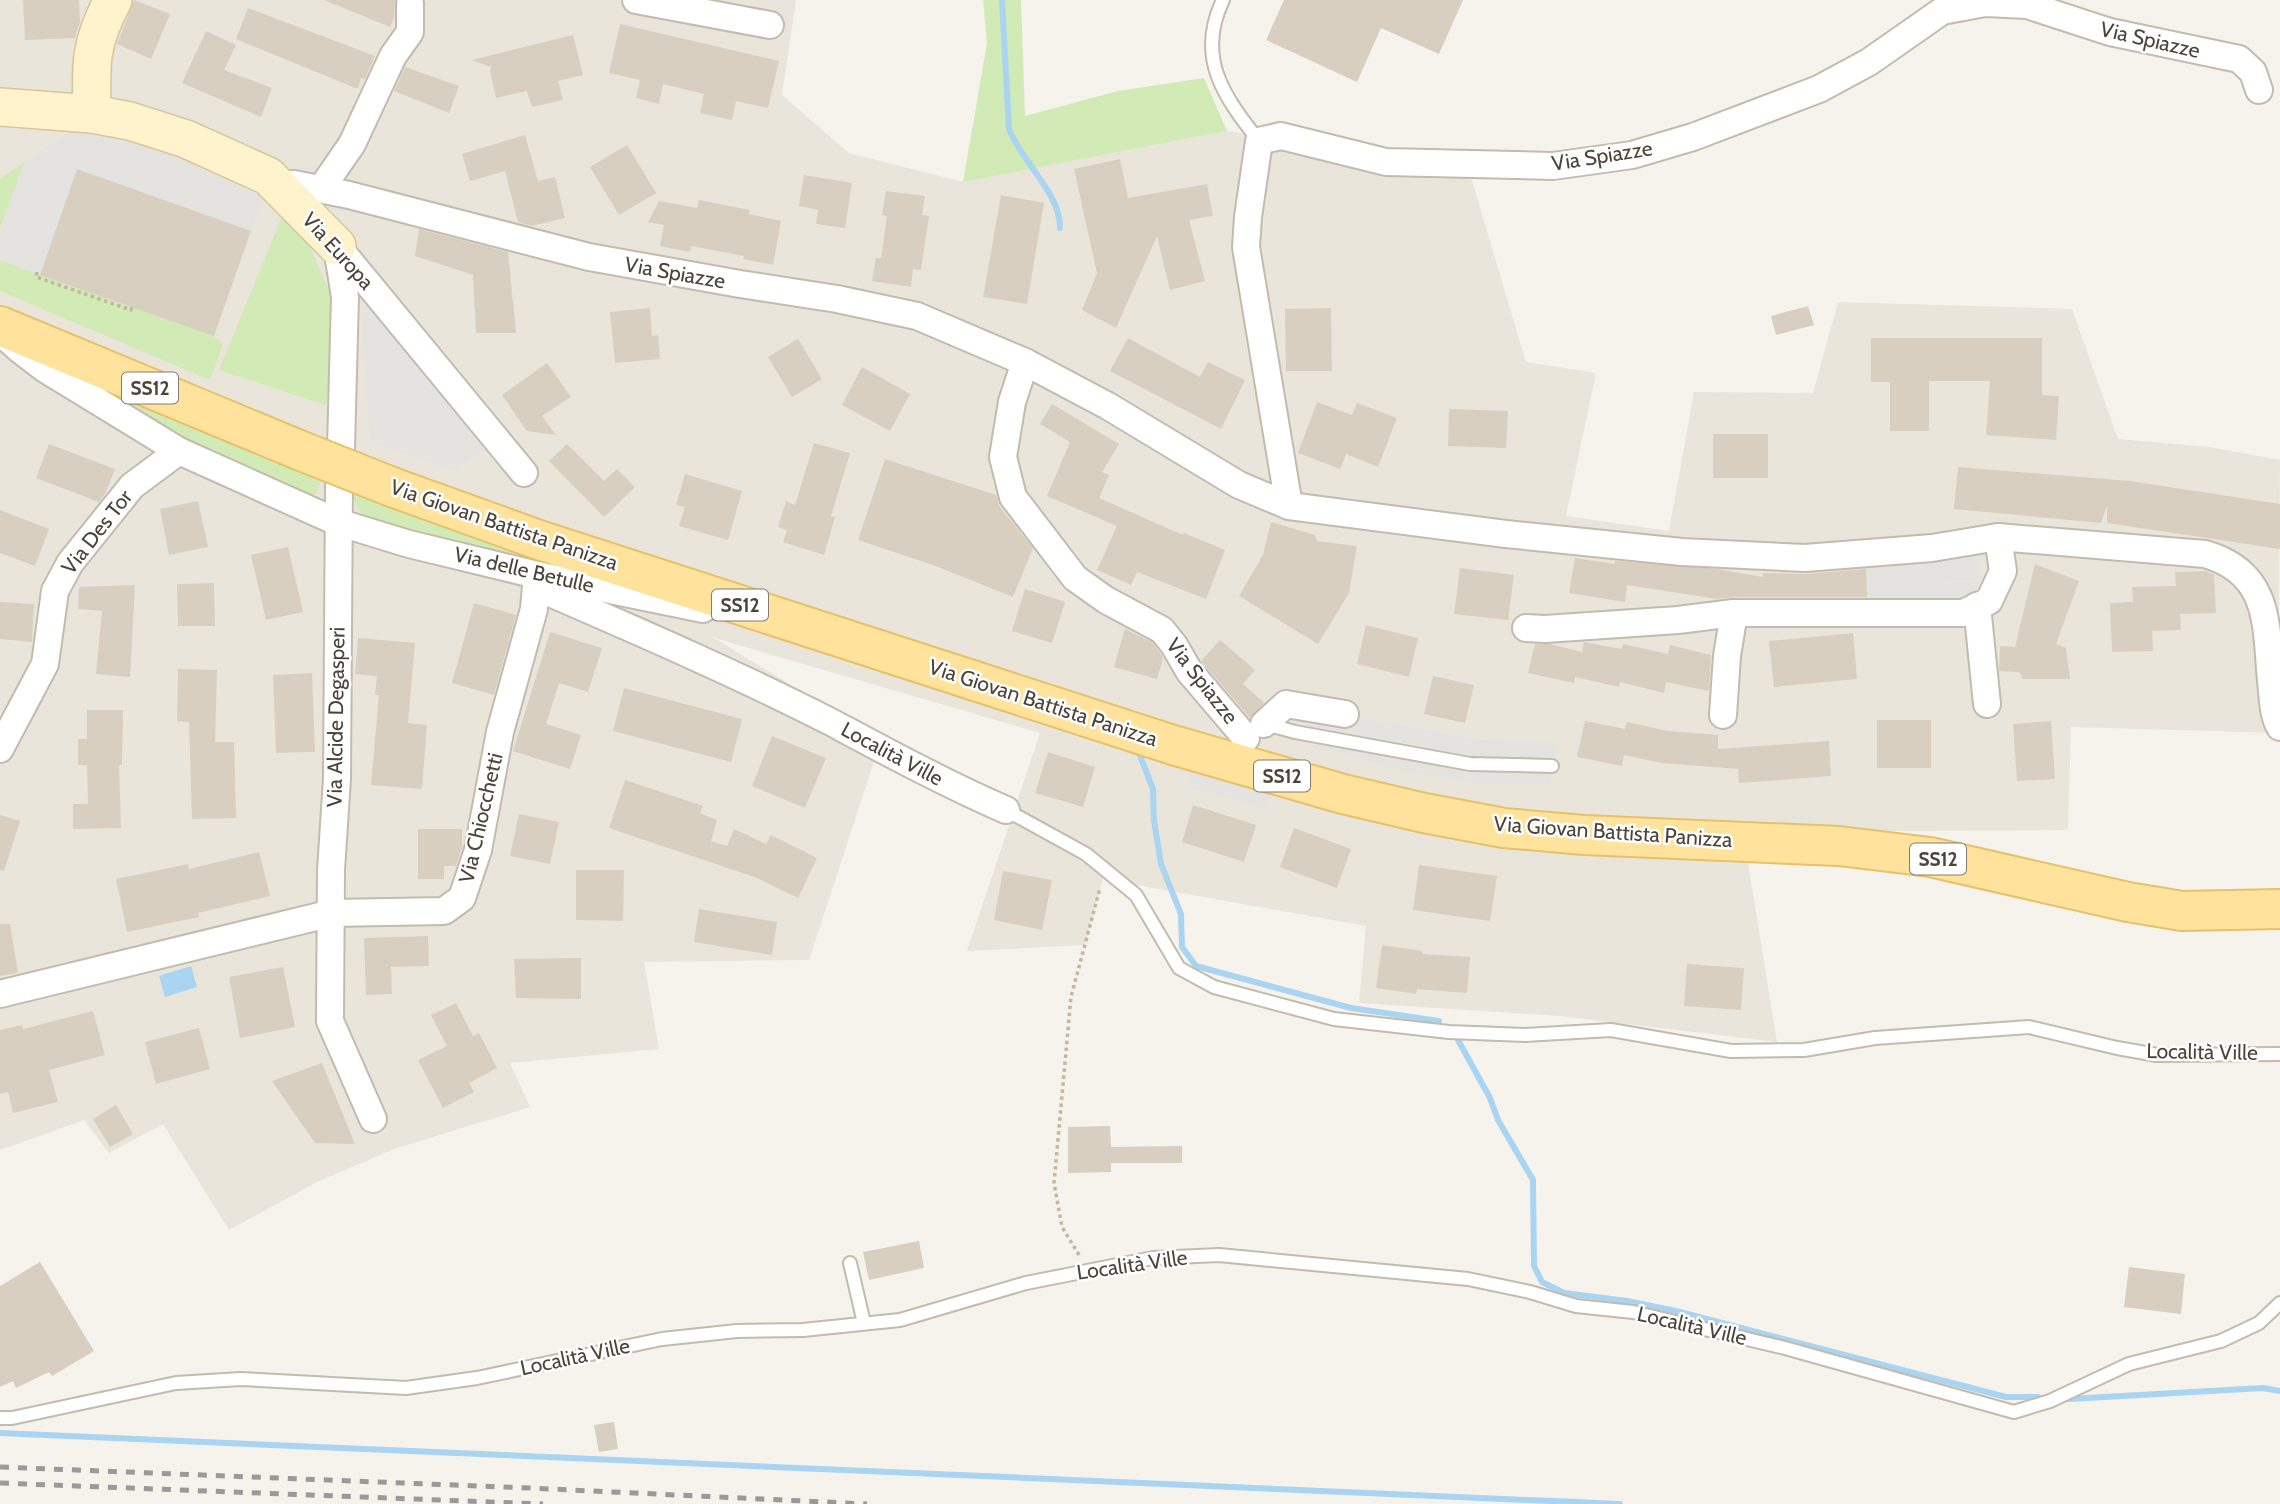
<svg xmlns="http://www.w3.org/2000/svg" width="2280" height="1504" viewBox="0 0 2280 1504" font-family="Cabin,sans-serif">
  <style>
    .residential { fill: #eae5da }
    .green { fill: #d2eab5 }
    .parking { fill: #e5e3e0 }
    .water { fill: #a9d4f2 }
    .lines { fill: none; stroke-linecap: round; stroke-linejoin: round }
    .stream { stroke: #a9d4f2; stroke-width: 6 }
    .building { fill: #d8cfc1 }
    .lane-casing { stroke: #c2bbae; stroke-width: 16 }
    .street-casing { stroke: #c2bbae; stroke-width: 30 }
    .secondary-casing { stroke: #d6c79b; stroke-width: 40 }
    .primary-casing { stroke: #e6c16a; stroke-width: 42 }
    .path { stroke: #c4b79f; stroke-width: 3.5; stroke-dasharray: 3.5 3.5; stroke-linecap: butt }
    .lane { stroke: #fff; stroke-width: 12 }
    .street { stroke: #fff; stroke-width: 26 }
    .secondary { stroke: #fff3cd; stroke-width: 37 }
    .primary { stroke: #ffe39c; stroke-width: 38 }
    .rail { stroke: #9a9a9a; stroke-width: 5; stroke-dasharray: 9 9; stroke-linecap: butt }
    .primary-bridge-casing { stroke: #e6c16a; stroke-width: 42; stroke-linecap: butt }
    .primary-bridge { stroke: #ffe39c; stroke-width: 38 }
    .labels { text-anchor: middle; stroke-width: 5; stroke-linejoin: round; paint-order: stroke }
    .shield { fill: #fff; stroke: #817c74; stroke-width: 2 }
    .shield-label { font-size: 19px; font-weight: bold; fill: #4b4439 }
    .street-label { font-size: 21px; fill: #4b4439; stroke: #fff }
  </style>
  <rect width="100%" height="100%" fill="#f6f3ec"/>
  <!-- residential -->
  <path class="residential" d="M0,0h796l-14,95 67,58 114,29 264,-51 189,29 51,4 59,198 70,11 -30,143 103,15 25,-139 119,1 25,-91 234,7 46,130 91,8 71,13 -2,273 -207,-6 -3,103 -325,2 34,210 -217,-26 -201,-13 7,-77 -263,-47 -18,66 -118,6 73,-218 -326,-95 167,102 -72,220 -165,2 15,87 -149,14 20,44 -136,42 -77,33 -88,48 -66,-106 -54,29 -25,-33 -84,30z"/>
  <!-- green -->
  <g class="green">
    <path d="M983,0h38l4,116 93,-25 86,-13 23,53 -264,51 24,-139z"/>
    <path d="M25,161l-25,67v-49z"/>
    <path d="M281,219l12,5 15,19 27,62v63l-10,37 -106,-35z"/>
    <path d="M0,260l214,76 9,8 -13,36 -210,-89z"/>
    <path d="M50,363l273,116 -8,16c-45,5 -87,-51 -131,-52z"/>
    <path d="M352,492l76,30 146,49 -195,-44c-13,-10 -26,-18 -27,-35z"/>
  </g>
  <!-- parking -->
  <g class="parking">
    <path d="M74,129l79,11 115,46 -17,45 -174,-61 -37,105 -40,-15v-32l25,-67z"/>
    <path d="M368,298l116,153 -30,20 -84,-29 -8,-116z"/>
    <path d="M1977,554l1,27 -66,1 66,1 -2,19 -109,-4 -2,-33z"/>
    <path d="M1311,707l167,33 79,1 -7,45 -65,-1 -86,-14 -115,-35 -4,-27z"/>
    <path d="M1191,772l78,22 -4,15 -78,-22z"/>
  </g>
  <!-- water -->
  <path class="water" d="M191,966l6,21 -32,10 -6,-21z"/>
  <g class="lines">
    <!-- stream -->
    <g class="stream">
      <path d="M1002,0l7,129c12,32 52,65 51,99"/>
      <path d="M1139,753l14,36 1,31 7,44 20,50 1,33 14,19 155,42 88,13"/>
      <path d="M1458,1040l32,58 8,22 35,60 1,86 8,16 22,11 63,8 49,10 330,86h32"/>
      <path d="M2069,1399l194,-11 17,3"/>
      <path d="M0,1433l1620,71"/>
    </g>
  </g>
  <!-- building -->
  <g class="building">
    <path d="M23,0h56l1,22 -5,16 -50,2z"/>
    <path d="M134,0l36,14 -19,45 -34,-15z"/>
    <path d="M324,0h71l-1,18 -4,9z"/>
    <path d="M1284,0h179l-24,54 -58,-26 -24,54 -91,-42z"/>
    <path d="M248,8l127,48 -10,23 -4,-1 -3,11 -122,-50z"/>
    <path d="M620,24l159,37 -11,47 -32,-7 -4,19 -32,-7 4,-19 -41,-10 -4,20 -23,-6 4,-18 -31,-7z"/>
    <path d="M206,31l30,14 -12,25 48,18 -11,29 -79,-34z"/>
    <path d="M573,35l10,40 -25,6 5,19 -31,7 -5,-16 -31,7 -6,-27 1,-4 -19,-7z"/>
    <path d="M405,67l54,19 -10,27 -55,-22z"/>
    <path d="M525,135l13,46 17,-4 10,41 -33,8 -14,-4 -13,-51 -35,10 -8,-27z"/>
    <path d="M627,145l29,48 -37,22 -29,-48z"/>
    <path d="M1120,159l8,39 79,-14 6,32 -24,4 16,61 -35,9 -13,-54 -41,92 -34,-18 15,-37 -23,-104z"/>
    <path d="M77,169l174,62 -37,105 -174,-61z"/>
    <path d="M804,175l48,8 -7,45 -29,-4 2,-14 -19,-4z"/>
    <path d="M886,191l39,5 -3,19 7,1 -8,54 -8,-1 -2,18 -39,-6 4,-23h5l6,-42 -5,-1z"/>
    <path d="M1001,195l43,8 -17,101 -44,-7z"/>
    <path d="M699,200l51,10 -1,4 32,7 -8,44 -30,-6 1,-3 -53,-10 -1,6 -30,-6 4,-21 -16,-3 11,-21 38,7z"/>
    <path d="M419,229l89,23 8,81h-40l-3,-58 -58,-19z"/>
    <path d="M1808,306l6,19 -38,10 -5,-19z"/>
    <path d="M650,308l2,28 6,-1 2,24 -45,4 -5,-51z"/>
    <path d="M1331,308l1,63h-46l-1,-62z"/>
    <path d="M1128,338l72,39 8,-15 37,18 -24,49 -111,-58z"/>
    <path d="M1871,338h171v57l17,1 -3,44 -70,-5 4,-54h-61v50h-39v-49h-19z"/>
    <path d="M798,339l24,40 -30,18 -24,-40z"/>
    <path d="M547,363l24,34 -29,19 14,19 -29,-4 -25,-36z"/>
    <path d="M862,367l48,27 -20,37 -48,-26z"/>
    <path d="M1317,402l35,13 5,-12 40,15 -19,49 -32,-13 -6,15 -42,-16z"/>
    <path d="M1052,404l67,40 -17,28 7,3 -10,23 84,37 1,-2 41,17 -19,49 -69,-27 -6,13 -34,-15 20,-44 -70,-30 23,-54 -30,-18z"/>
    <path d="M1449,409l59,2 -2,37 -58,-2z"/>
    <rect x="1713" y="434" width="55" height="44"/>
    <path d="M814,443l36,10 -19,63 4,1 -11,38 -41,-13 4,-12 -9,-3 8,-26 9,4z"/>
    <path d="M49,444l66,25 -10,25 -6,8 -63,-24z"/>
    <path d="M567,444l37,37 13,-12 18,18 -31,30 -55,-56z"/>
    <path d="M885,459l111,36 4,12 33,41 -20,49 -80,-32 -75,-25z"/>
    <path d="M1958,467l172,14 150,23v45l-173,-26v-18l-6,18 -147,-14z"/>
    <path d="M685,474l57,17 -14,49 -49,-14 6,-19 -9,-2z"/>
    <path d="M198,501l10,46 -39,8 -9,-46z"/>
    <path d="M0,510l49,19 -14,37 -35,-13z"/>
    <path d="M1271,522l44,13 2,6 40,5 -8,47 -31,51 -79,-48 24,-41z"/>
    <path d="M288,547l15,65 -37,8 -15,-65z"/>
    <path d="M1575,558l40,6v-3l102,8 46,8v-4l43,1 60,-5 1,28h-133l-17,2 -90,-14 -2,17 -56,-9z"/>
    <path d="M2035,564l44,17 -23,63 10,4 4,31h-47l-4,-7 -20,-1 1,-25 15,1z"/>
    <path d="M1460,568l54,7 -6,45 -54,-6z"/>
    <path d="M2206,571l8,4 2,38 -36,1 1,16 -29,1 1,20 -41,1 -2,-49 23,-1 -1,-15 44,-1 -1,-14z"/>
    <path d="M214,583l1,43h-37l-1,-42z"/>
    <path d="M135,585l-5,92 -34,-3 6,-63 -24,-2 1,-22z"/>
    <path d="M1025,589l40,13 -13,41 -40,-12z"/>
    <path d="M0,602l34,2 -2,38 -32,-3z"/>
    <path d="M474,603l42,12 -22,80 -42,-12z"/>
    <path d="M1366,625l52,13 -9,39 -52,-13z"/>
    <path d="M1125,629l27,13 9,12 2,4 -6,21 -43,-12z"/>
    <path d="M550,632l52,16 -14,44 -29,-9 -13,41 35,11 -11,34 -57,-18z"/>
    <path d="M1853,633l4,46 -83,8 -5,-46z"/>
    <path d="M358,638l57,5 -7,80 19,2 -5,64 -51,-4 8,-90h-4l2,-19 -22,-2z"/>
    <path d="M1220,640l35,30 -12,14 21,19 -14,15 -49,-57z"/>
    <path d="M1584,642l38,7 1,-5 45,10 2,-9 41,10 -2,36 -43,-9 -2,11 -44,-11 -1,5 -44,-10 -1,6 -46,-10 7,-29h15l32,8z"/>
    <path d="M178,669l39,1 -2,72h19l2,76 -44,1 -3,-97 -12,-1z"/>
    <path d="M312,673l3,79 -39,1 -3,-78z"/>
    <path d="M1433,676l41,9 -9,38 -41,-9z"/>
    <path d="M624,688l118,31 -11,43 -118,-31z"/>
    <path d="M87,710h36l-1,55h-3l2,63 -48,1v-25h15l-1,-39h-9v-26h9z"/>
    <rect x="1877" y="720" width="54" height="48"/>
    <path d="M1585,721l40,8 2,-7 41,9 50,4v14l111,-8 2,35 -92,7 -1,-14 -76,-6 -38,-8 -2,11 -45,-9z"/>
    <path d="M2051,721l4,58 -38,2 -4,-57z"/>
    <path d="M772,736l54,22 -21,50 -53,-22z"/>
    <path d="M1048,752l47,15 -12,40 -48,-14z"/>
    <path d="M625,780l78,26 -3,7 17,7 -6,21 16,5 7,-17 32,15 5,-9 46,23 -19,40 -41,-20 -148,-50z"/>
    <path d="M1193,805l63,20 -12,37 -62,-20z"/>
    <path d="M519,814l40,8 -9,42 -40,-8z"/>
    <path d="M0,815l20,6 -16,50 -4,-1z"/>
    <path d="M1294,828l57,21 -14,39 -57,-21z"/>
    <path d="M418,829h44v18l-6,19h-12v13h-26z"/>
    <path d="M259,852l11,44 -72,17 1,4 -72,15 -11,-53 72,-15 1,5z"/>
    <path d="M1419,865l78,11 -7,45 -77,-11z"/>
    <path d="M576,870h48l-1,51 -47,-1z"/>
    <path d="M1003,871l49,9 -10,50 -48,-10z"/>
    <path d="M699,909l78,13 -5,33 -78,-13z"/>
    <path d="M0,924h10l8,49 -18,3z"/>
    <path d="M428,936l1,30 -38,1 1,27 -26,1 -2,-57z"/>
    <path d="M1382,945l40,6v3l48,3 -3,36 -50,-4 -1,5 -40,-6z"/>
    <path d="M581,958v41l-65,-1 -2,-39z"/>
    <path d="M1687,964l57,4 -3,42 -57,-4z"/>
    <path d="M283,967l12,60 -55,11 -11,-61z"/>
    <path d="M456,1003l17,33 6,-3 18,35 -28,15 5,9 -31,16 -25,-48 29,-14 -16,-31z"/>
    <path d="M93,1011l12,44 -56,15 9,32 -45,11 -5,-21 -8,2v-64l22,-5 1,4z"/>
    <path d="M199,1028l11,41 -54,15 -11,-42z"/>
    <path d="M322,1063l33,81 -40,-1 -43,-62z"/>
    <path d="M116,1105l17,29 -23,13 -17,-28z"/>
    <path d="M1110,1126l1,21 71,-1v17h-71v9l-43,1v-46z"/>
    <path d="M919,1241l5,27 -55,12 -6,-28z"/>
    <path d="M40,1262l54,89 -42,25 -3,-4 -33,16 -3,-7 -13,6v-101z"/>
    <path d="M2129,1267l56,7 -4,40 -57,-7z"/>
    <path d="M614,1422l4,27 -19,3 -5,-27z"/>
  </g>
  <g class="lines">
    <defs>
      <g id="lane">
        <path d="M1223,0c-28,58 2,98 36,141"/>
        <path d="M1265,724l30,8 175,32 82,2"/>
        <path d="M1006,810l80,44 50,41 43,73 35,19 120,32 115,13 76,3 86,-5 120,21 73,-1 71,-12 154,-11 88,21 40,7 123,-1"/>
        <path d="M850,1263l14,60"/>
        <path d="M0,1418h12l164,-35 65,-4 165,9 71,-10 185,-39 75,-8 66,-1 97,-10 126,-37 127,-25 66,-3 249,24 62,13 46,14 57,6 152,36 229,64 36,-11 79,-37 92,-23 38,-18 21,-20"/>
      </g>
      <g id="street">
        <path d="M636,0l134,25"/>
        <path d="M276,186l18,-2 55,11 240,62 151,27 97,15 80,17 108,46 83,44 131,79 50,21 217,28 176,18 123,6 127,-10 66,-11 207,17c70,20 60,78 67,137 1,12 2,26 8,36"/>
        <path d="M321,189l31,-45 41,-88 17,-24v-28"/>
        <path d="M337,246l187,227"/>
        <path d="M337,247l8,50 -4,150"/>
        <path d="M7,338l12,11 26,20 134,82 158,71 72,22 128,31 166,34"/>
        <path d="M1025,362l-13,40 -9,55 10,40 62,81 31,22 56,30 12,15 15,26 57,67"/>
        <path d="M339,486l-2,293 -6,91 -1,151 43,98"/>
        <path d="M1289,506l-43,-259 2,-30 11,-76 22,-5 105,26 167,4 79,-11 61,-18 126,-48 50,-27 73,-51 43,-8 42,2 83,27 129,27 14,13 6,18"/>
        <path d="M536,587c99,43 199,86 295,135 58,31 115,62 175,88"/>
        <path d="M1977,606l10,98"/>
        <path d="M1526,628l19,1 133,-9 56,-7h229l26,-12 14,-30 -5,-34"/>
        <path d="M1723,715l4,-59 7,-43"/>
        <path d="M1264,724l22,-20 59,10"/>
        <path d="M0,749l45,-85 10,-73 15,-28 62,-77 47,-35"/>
        <path d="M0,994l332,-81 112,-2 18,-13 16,-48 22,-118 34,-123 3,-34"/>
      </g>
      <g id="secondary">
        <path d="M0,107l92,7 38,7 56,18 82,37 69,70"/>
        <path d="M92,114c-1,-49 -3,-69 21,-114"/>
      </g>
      <g id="primary">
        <path d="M0,326l299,124"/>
        <path d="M392,487l147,53 634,205 170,49 81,19 80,15 80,7 255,11 91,11 198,45 54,9 98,-2"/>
      </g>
    </defs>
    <!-- lane casing -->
    <use href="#lane" class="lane-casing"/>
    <!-- street casing -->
    <use href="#street" class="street-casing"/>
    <!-- secondary casing -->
    <use href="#secondary" class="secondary-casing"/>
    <!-- primary casing -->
    <use href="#primary" class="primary-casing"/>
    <!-- path -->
    <g class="path">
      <path d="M37,272l-1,5 95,33 1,-3"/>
      <path d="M1079,1255l-17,-28 -8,-44 17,-186 29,-109"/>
    </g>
    <!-- lane -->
    <use href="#lane" class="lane"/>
    <!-- street -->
    <use href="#street" class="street"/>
    <!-- secondary -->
    <use href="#secondary" class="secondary"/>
    <!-- primary -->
    <use href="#primary" class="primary"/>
    <!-- rail -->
    <g class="rail">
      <path d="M0,1467l529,21 338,16"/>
      <path d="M0,1483l543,21"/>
    </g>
    <defs>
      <path id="primary-bridge" d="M299,450l93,37"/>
    </defs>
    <!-- primary-bridge casing -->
    <use href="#primary-bridge" class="primary-bridge-casing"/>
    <!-- primary-bridge -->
    <use href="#primary-bridge" class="primary-bridge"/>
  </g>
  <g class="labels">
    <!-- shield labels -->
    <g class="shield">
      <rect x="122" y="372.5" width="56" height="31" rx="5"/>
      <rect x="712" y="589.5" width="56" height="31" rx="5"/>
      <rect x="1254" y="760.5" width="56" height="31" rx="5"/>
      <rect x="1910" y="843.5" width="56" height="31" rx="5"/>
    </g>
    <g class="shield-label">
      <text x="150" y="395">SS12</text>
      <text x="740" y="612">SS12</text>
      <text x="1282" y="783">SS12</text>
      <text x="1938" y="866">SS12</text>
    </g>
    <!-- street labels -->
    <g class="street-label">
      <text transform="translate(2150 40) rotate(13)" y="7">Via Spiazze</text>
      <text transform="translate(1602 156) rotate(-9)" y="7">Via Spiazze</text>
      <text transform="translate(338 251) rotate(48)" y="7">Via Europa</text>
      <text transform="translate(675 273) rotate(10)" y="7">Via Spiazze</text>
      <text transform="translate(504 525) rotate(19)" y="7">Via Giovan Battista Panizza</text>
      <text transform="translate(97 532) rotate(-52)" y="7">Via Des Tor</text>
      <text transform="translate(524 570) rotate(13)" y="7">Via delle Betulle</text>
      <text transform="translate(1202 681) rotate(52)" y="7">Via Spiazze</text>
      <text transform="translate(1043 703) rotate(18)" y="7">Via Giovan Battista Panizza</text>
      <text transform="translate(336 717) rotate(-89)" y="7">Via Alcide Degasperi</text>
      <text transform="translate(892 754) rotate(28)" y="7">Località Ville</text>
      <text transform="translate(481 818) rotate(-77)" y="7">Via Chiocchetti</text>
      <text transform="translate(1613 832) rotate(4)" y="7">Via Giovan Battista Panizza</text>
      <text transform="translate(2202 1052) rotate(1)" y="7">Località Ville</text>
      <text transform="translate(1132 1265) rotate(-8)" y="7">Località Ville</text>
      <text transform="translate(1692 1326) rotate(13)" y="7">Località Ville</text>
      <text transform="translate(575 1357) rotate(-12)" y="7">Località Ville</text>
    </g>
  </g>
</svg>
